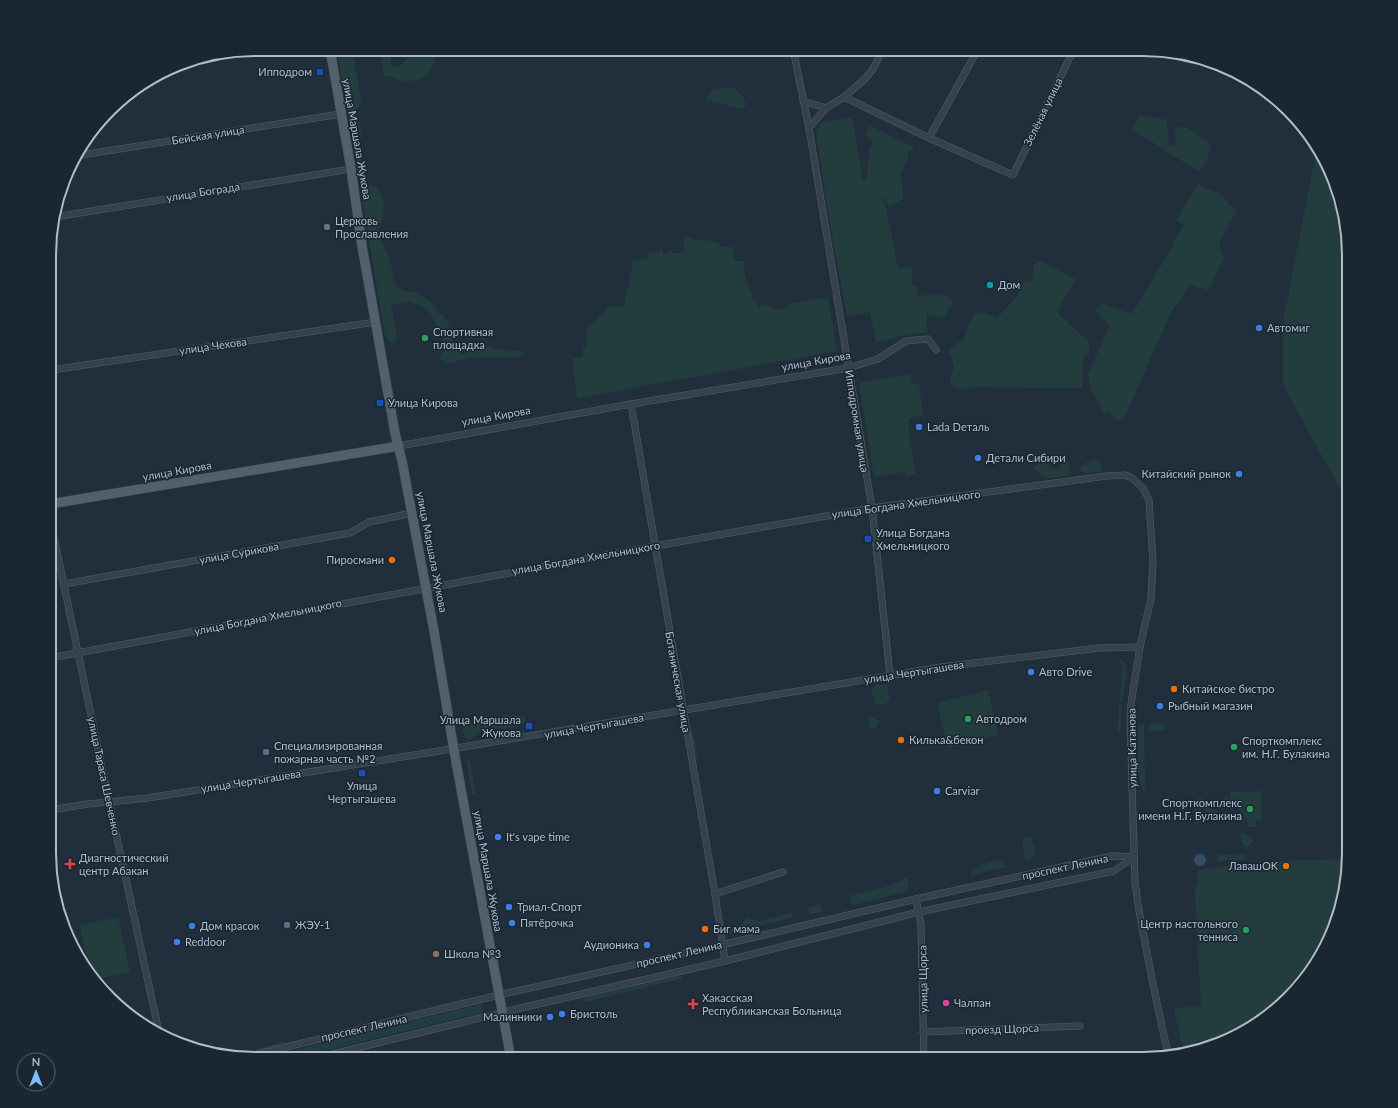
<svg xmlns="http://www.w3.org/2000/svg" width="1398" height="1108" viewBox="0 0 1398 1108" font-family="Lato,sans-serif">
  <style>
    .medical { fill: #2e2d3e }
    .green { fill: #233d3e }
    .water { fill: #334d66 }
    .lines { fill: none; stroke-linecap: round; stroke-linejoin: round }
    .street-casing { stroke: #535f6b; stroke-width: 7 }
    .primary-casing { stroke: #3e4a56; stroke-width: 10 }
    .street { stroke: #35414d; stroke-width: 6 }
    .primary { stroke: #52606d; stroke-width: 9 }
    .transit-dot { fill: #1a4fb4; stroke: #1a2632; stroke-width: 1.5 }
    .worship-dot { fill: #6b7280; stroke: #1a2632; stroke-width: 1.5 }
    .culture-dot { fill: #0f9aa8; stroke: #1a2632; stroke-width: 1.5 }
    .shop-dot { fill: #3f7fe0; stroke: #1a2632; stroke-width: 1.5 }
    .leisure-dot { fill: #2e9e5b; stroke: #1a2632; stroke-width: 1.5 }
    .food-dot { fill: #e8710a; stroke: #1a2632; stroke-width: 1.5 }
    .service-dot { fill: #5c6f8a; stroke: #1a2632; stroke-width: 1.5 }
    .health-dot { fill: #e0444e; stroke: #1a2632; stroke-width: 1.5 }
    .education-dot { fill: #8d6e63; stroke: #1a2632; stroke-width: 1.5 }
    .hotel-dot { fill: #d1479c; stroke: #1a2632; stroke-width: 1.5 }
    .labels { text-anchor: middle; stroke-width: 3; stroke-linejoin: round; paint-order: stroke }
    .poi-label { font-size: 11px; fill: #b0bcc9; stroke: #1a2632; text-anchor: start }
    .street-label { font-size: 11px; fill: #b0bcc9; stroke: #1a2632 }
    .rim { fill: none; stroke: #b0bcc9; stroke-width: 2 }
  </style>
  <rect width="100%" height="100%" fill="#212f3d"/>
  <!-- medical -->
  <path class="medical" d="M70,919l9,36 -9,-11 -6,-24z"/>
  <!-- green -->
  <g class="green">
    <path d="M337,49h15l9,50 -2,8 -4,4 5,13 1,13 -4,3 8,46h12l7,17 -1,15 -4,9 -1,5 1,5 11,22 4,24 3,4 9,4 9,1 13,8 20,21 6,27 10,7 11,-13 20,7 24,2 4,3 -5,3 -49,1 -23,6 -6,-5 3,-9v-10l-12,-26 -3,-4 -18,-9 -19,4 6,33 -3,6c-5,-1 -7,-5 -9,-9z"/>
    <path d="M380,49h11v15l3,3 5,-1 7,-6 1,-11h27c2,5 1,10 -1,16 -3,13 -22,19 -34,15 -6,-2 -8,-5 -15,-4z"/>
    <path d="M725,87c12,0 18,7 21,18l-4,4 -35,-9 -1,-3 3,-2 3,-6 7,1z"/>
    <path d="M1140,115l27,5 2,26h7l-1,-19 13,1 23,16 -4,18 -9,9 -32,-20 -34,-22z"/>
    <path d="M852,117l10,56 -1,8 6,-1 2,-30 4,-9 -8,-5 4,-10 45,21 -2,3 -2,-1 -3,7 1,3 -7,14 2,26 -14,8 -3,-6 -4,-4v3l3,3 13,65 14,-1v18l6,1 -1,10c12,-1 32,-7 36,8l-3,2 -5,12 -18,-4 -1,18 -23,4 -27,7 -6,-31 -23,5 -18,-99 -13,-87 5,-9z"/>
    <path d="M1317,147l16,29 16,79v250l-66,-120v-63z"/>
    <path d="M1198,184l24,11 6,8 9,7 -18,33 5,16 -16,31 -17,-5 -20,27 -47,107 -7,1 -8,-8 -5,1 -13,-23 -3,-16 22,-49 -15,-14 7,-7 30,10 41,-68 -2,-1 13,-20 -8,-5z"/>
    <path d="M686,236l11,4h10l14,4v3h12l1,14h10l1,14 8,24 5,2v6l10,-2 8,5 12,-2 -1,-4 41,-7 9,54 -260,47 -5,-39 11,-2v-9l4,-1 -1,-20 9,-6 15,-15 14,1 9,-46 14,-1 1,-7 12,-1v-2h3v4l5,-1v-2h3v2h10v-2h5v-2l-3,-2z"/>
    <path d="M1041,261l35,19 -13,20 -5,14 31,28v10l-6,4 -1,32 -108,-1 -13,2 -10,-3 -1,-9 4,-10 -5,-17 6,-6 9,-3c2,-12 5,-20 13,-29l8,1 12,5 19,-21 7,-12 2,-3 7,-1 2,-16z"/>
    <path d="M910,374l2,9 7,1 4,30 -2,2 -12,2v2l-1,1 1,10h-1l8,43 -10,2 -1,-4 -31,5 -15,-94z"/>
    <path d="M1094,459l6,2 1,10 -16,2 -6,-4 7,-6z"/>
    <path d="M1065,460l4,2 2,13 -25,4 -13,-11 8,-7 5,2 5,6h8l2,-5z"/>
    <path d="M1119,657c13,9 5,31 3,44l-3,-1 4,-32z"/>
    <path d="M887,684l3,16 -5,4h-10l-4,-15 6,-4z"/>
    <path d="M988,690l11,45 -51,13 -11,-45z"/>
    <path d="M1119,704l3,1 -2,27h-2z"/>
    <path d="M1205,704l1,3 -21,5 -1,-2 3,-3z"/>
    <path d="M508,715l16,1 5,9 -18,3 -27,2 -15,10 -7,-9 6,-8z"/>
    <path d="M871,717l9,4 -3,5 -7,4 -2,-6z"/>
    <path d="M1161,723l4,2 1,5 -16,1 -1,-7z"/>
    <path d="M1144,724l1,61 2,5 -4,1 -5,-18v-48z"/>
    <path d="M693,731l2,8 3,20 -7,-3 -4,-18z"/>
    <path d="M467,758l3,3 6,32 -2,2 -2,-2 -6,-32z"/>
    <path d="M1261,791l1,29h-6v7h-8c-1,-16 -11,-21 -25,-21l-1,-8h8v-6z"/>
    <path d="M1203,798l14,12 1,6h-7l-18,-17z"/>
    <path d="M1194,802l14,15 -8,6 -6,1z"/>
    <path d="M1240,834h5l9,7 -7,6 -5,-4z"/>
    <path d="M1024,837l7,1 5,15 -8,8 -3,-4 -3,-16z"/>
    <path d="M1246,854v6l-28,1 -1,-6z"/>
    <path d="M1349,859v8l-16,65 -35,57 -30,28 -46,26 -39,8 -9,-43 27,-2 -6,-117 3,-8 -1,-7 2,-4 70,-9z"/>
    <path d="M1001,860l5,7 -37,9c12,-13 15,-13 32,-16z"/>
    <path d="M908,877v14l-55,14 -2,-1 -1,-8 42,-11z"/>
    <path d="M820,905l3,6 -14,4 -1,-8z"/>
    <path d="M791,913l2,4 -67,18 -1,-5 18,-6 1,-4 3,-3 13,4z"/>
    <path d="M118,917l12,55 -33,7 -8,-11 -9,-43z"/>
    <path d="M679,975l4,2 -2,2 -96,23 -3,-2 1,-2z"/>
    <path d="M466,998v2l-73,18 -1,-1v-1z"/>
    <path d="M481,1004l3,8 -194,47h-33z"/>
    <path d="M285,1041v3l-25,6 -1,-1 1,-1z"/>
  </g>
  <!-- water -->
  <circle class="water" cx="1200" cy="860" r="6"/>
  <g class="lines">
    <defs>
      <g id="street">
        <path d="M793,49l16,79 63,380 18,167"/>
        <path d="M844,97l85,41 84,37 61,-126"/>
        <path d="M803,101l23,7"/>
        <path d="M809,128l17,-20 18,-11 21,-18 8,-10 10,-20"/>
        <path d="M929,138l49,-89"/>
        <path d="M75,156l266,-42"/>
        <path d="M55,217l296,-48"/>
        <path d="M51,370l325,-48"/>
        <path d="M631,404l84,490 10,67"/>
        <path d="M399,446l232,-42 217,-36 30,-9 28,-18 22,-2 8,11"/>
        <path d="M50,518l56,269 53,245"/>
        <path d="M64,584l286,-51 19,-11 43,-9"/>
        <path d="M50,658l605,-112 217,-38 234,-32 19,-1 7,3 11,10 6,12 4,62 -2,36 -11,49 -9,57 -1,14 5,164 4,29 15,78 14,65"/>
        <path d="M50,810l38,-6 60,-6 291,-47 502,-84 158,-19 41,-1"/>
        <path d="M715,894l68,-22"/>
        <path d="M916,899l5,26 3,134"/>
        <path d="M923,1032l157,-6"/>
        <path d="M241,1058l258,-63 214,-48 203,-48 196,-43 22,1"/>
        <path d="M312,1059l209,-51 204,-47 194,-49 195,-41 20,-14"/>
      </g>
      <g id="primary">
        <path d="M330,49l21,120 11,77 33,187 7,28 32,170 22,131 55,297"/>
        <path d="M50,504l349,-58"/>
      </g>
    </defs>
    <!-- street casing -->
    <use href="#street" class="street-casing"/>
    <!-- primary casing -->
    <use href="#primary" class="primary-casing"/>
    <!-- street -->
    <use href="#street" class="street"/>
    <!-- primary -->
    <use href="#primary" class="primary"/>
  </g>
  <!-- markers -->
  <g class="transit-dot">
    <rect x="316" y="68" width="8" height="8" rx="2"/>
    <rect x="376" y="399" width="8" height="8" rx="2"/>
    <rect x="864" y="535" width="8" height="8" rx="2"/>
    <rect x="525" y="722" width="8" height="8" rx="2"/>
    <rect x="358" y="769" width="8" height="8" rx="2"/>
  </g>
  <circle class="worship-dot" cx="327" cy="227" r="4"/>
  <circle class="culture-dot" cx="990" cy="285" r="4"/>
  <g class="shop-dot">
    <circle cx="1259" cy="328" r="4"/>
    <circle cx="919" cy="427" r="4"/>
    <circle cx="978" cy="458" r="4"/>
    <circle cx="1239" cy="474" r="4"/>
    <circle cx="1031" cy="672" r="4"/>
    <circle cx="1160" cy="706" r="4"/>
    <circle cx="937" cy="791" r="4"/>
    <circle cx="498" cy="837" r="4"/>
    <circle cx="509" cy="907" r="4"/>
    <circle cx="512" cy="923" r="4"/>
    <circle cx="192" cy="926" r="4"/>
    <circle cx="177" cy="942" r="4"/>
    <circle cx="647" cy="945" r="4"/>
    <circle cx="562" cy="1014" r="4"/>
    <circle cx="550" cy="1017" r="4"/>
  </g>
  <g class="leisure-dot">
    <circle cx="425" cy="338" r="4"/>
    <circle cx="968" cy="719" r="4"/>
    <circle cx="1234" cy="747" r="4"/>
    <circle cx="1250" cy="809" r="4"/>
    <circle cx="1246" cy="930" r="4"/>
  </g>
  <g class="food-dot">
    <circle cx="392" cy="560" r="4"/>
    <circle cx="1174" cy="689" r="4"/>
    <circle cx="901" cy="740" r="4"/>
    <circle cx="1286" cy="866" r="4"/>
    <circle cx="705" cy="929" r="4"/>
  </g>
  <g class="service-dot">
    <circle cx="266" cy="752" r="4"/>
    <circle cx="287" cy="925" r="4"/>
  </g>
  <g class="health-dot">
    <path d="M68 858h4v4h4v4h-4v4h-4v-4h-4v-4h4z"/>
    <path d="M691 998h4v4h4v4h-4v4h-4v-4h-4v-4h4z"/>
  </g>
  <circle class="education-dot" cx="436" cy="954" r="4"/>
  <circle class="hotel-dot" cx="946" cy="1003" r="4"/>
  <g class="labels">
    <!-- poi labels -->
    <g class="poi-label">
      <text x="312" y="76" text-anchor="end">Ипподром</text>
      <text x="335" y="225">Церковь<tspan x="335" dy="13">Прославления</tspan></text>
      <text x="998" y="289">Дом</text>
      <text x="1267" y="332">Автомиг</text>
      <text x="433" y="336">Спортивная<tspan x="433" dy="13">площадка</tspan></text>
      <text x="388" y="407">Улица Кирова</text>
      <text x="927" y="431">Lada Dеталь</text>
      <text x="986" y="462">Детали Сибири</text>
      <text x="1231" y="478" text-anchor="end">Китайский рынок</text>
      <text x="876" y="537">Улица Богдана<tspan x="876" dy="13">Хмельницкого</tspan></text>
      <text x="384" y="564" text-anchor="end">Пиросмани</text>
      <text x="1039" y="676">Авто Drive</text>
      <text x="1182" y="693">Китайское бистро</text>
      <text x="1168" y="710">Рыбный магазин</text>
      <text x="976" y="723">Автодром</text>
      <text x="521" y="724" text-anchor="end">Улица Маршала<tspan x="521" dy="13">Жукова</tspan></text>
      <text x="909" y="744">Килька&amp;бекон</text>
      <text x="1242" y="745">Спорткомплекс<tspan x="1242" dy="13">им. Н.Г. Булакина</tspan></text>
      <text x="274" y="750">Специализированная<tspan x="274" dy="13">пожарная часть №2</tspan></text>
      <text x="362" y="790" text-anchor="middle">Улица<tspan x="362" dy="13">Чертыгашева</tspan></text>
      <text x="945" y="795">Carviar</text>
      <text x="1242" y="807" text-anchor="end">Спорткомплекс<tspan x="1242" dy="13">имени Н.Г. Булакина</tspan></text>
      <text x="506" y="841">It's vape time</text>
      <text x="79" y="862">Диагностический<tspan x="79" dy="13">центр Абакан</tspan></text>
      <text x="1278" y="870" text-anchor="end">ЛавашOK</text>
      <text x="517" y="911">Триал-Спорт</text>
      <text x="520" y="927">Пятёрочка</text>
      <text x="1238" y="928" text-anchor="end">Центр настольного<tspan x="1238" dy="13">тенниса</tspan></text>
      <text x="295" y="929">ЖЭУ-1</text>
      <text x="200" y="930">Дом красок</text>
      <text x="713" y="933">Биг мама</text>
      <text x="185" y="946">Reddoor</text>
      <text x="639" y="949" text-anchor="end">Аудионика</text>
      <text x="444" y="958">Школа №3</text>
      <text x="702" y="1002">Хакасская<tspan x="702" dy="13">Республиканская Больница</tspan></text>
      <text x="954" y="1007">Чалпан</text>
      <text x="570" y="1018">Бристоль</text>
      <text x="542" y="1021" text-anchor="end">Малинники</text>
    </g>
    <!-- street labels -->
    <g class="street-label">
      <text transform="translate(1043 112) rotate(-64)" y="4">Зелёная улица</text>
      <text transform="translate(208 135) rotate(-9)" y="4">Бейская улица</text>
      <text transform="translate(357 139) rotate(80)" y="4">улица Маршала Жукова</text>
      <text transform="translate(203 192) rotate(-9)" y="4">улица Бограда</text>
      <text transform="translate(213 346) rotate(-8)" y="4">улица Чехова</text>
      <text transform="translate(816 361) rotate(-10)" y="4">улица Кирова</text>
      <text transform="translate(496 416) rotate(-10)" y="4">улица Кирова</text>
      <text transform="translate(857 421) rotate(81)" y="4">Ипподромная улица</text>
      <text transform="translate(177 471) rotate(-10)" y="4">улица Кирова</text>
      <text transform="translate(906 504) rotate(-8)" y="4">улица Богдана Хмельницкого</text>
      <text transform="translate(432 552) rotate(79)" y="4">улица Маршала Жукова</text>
      <text transform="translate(239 553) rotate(-10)" y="4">улица Сурикова</text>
      <text transform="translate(586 558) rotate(-10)" y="4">улица Богдана Хмельницкого</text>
      <text transform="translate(268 617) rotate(-11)" y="4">улица Богдана Хмельницкого</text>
      <text transform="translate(914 672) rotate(-9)" y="4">улица Чертыгашева</text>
      <text transform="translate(678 682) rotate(80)" y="4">Ботаническая улица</text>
      <text transform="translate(594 726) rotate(-10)" y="4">улица Чертыгашева</text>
      <text transform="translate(1132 748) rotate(-91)" y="4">улица Катанова</text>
      <text transform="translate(104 776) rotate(78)" y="4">улица Тараса Шевченко</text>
      <text transform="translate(251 781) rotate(-9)" y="4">улица Чертыгашева</text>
      <text transform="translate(1065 867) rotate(-12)" y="4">проспект Ленина</text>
      <text transform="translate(488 871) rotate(80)" y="4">улица Маршала Жукова</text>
      <text transform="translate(679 954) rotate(-13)" y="4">проспект Ленина</text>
      <text transform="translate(923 979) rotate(-91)" y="4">улица Щорса</text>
      <text transform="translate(364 1028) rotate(-13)" y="4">проспект Ленина</text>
      <text transform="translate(1002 1029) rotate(-2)" y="4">проезд Щорса</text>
    </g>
  </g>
  <!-- crop -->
  <path d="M0 0H1398V1108H0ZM255 56H1143A199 199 0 0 1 1342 255V853A199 199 0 0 1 1143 1052H255A199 199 0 0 1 56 853V255A199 199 0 0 1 255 56Z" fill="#1a2632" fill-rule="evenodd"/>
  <path class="rim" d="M255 56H1143A199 199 0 0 1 1342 255V853A199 199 0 0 1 1143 1052H255A199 199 0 0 1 56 853V255A199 199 0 0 1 255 56Z"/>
  <!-- north arrow -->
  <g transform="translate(36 1072)"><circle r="19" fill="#1a2632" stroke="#56626e"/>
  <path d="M0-3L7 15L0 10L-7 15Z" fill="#7fbcff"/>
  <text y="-6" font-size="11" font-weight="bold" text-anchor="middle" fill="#b0bcc9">N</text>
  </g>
</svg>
